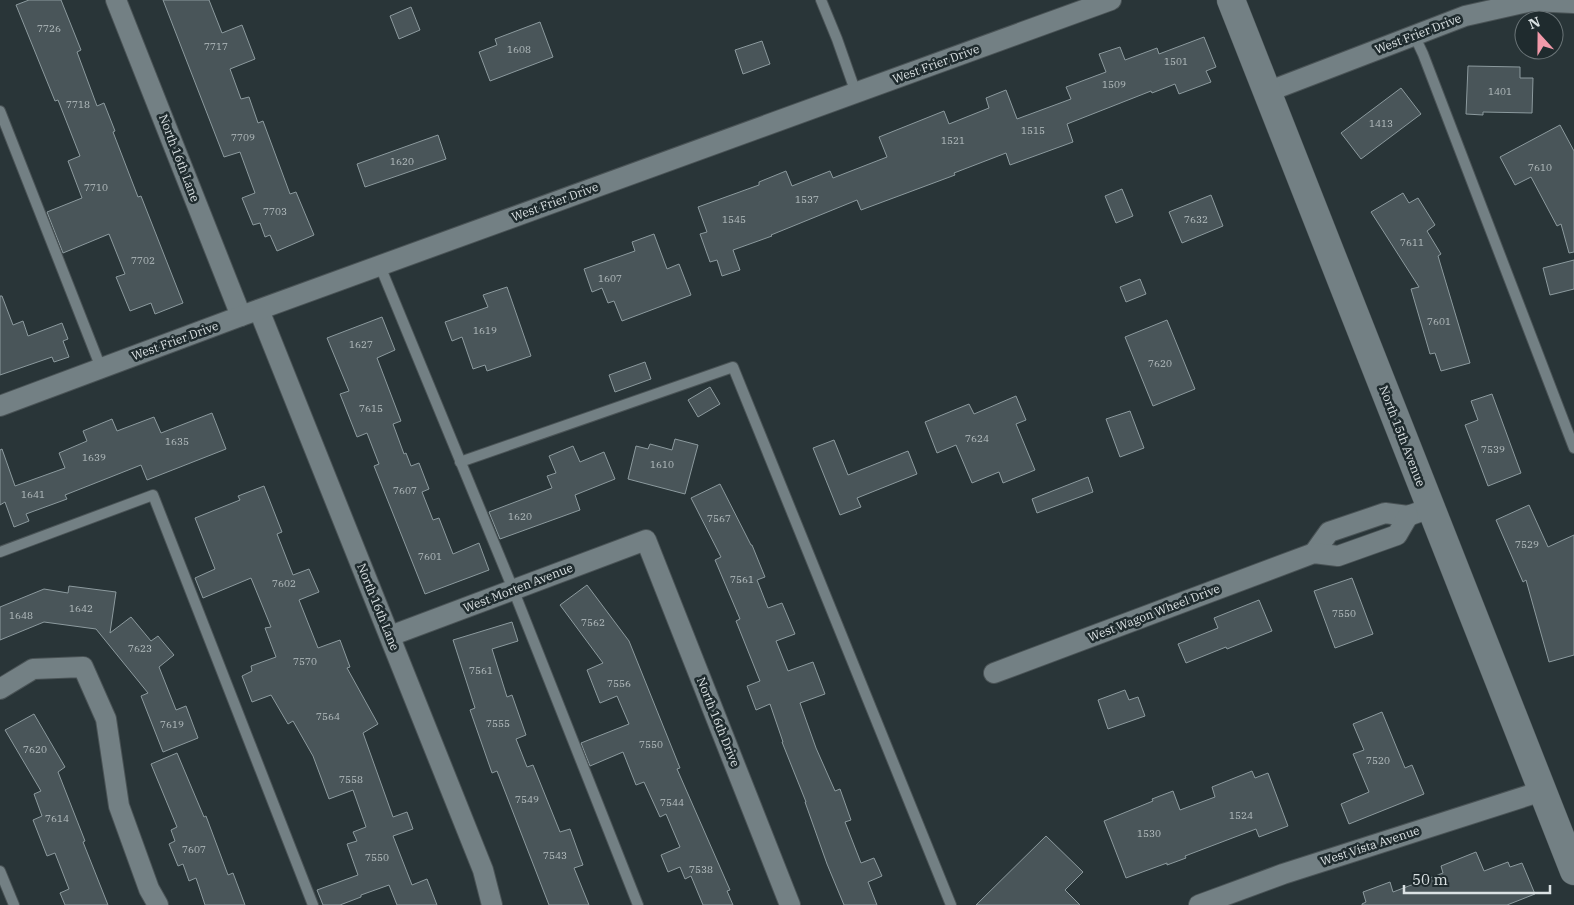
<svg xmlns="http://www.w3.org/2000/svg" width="1574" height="905" viewBox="0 0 1574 905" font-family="'IBM Plex Serif',serif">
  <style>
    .building { fill: #495559; stroke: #8c9a9e }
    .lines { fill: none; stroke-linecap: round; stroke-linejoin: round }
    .lane-casing { stroke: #4a5356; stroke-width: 12 }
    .street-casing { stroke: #4a5356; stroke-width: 22 }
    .secondary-casing { stroke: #4a5356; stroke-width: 29 }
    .lane { stroke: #738084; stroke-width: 10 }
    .street { stroke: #738084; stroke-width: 20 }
    .secondary { stroke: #738084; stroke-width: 28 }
    .labels { text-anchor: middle; stroke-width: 5; stroke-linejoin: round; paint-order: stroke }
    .number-label { font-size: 10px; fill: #b6bfc1 }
    .street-label { font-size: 12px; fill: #dbe2e4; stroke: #1f2b2e }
  </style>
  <rect width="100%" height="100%" fill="#293538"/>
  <!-- building -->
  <g class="building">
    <path d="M29,0h32l20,50 -4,2 20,54 7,-3 11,28 -2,1 25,65 3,-1 42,107 -28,11 -4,-11 -21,8 -14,-34 9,-3 -16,-40 -46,19 -16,-41 35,-14 -14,-37 12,-5 -22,-56 -3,1 -39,-96z"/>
    <path d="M163,0h46l13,33 20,-8 13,34 -25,10 11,30 8,-2 9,26 5,-2 27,73 6,-2 18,43 -37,16 -7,-16 -5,2 -5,-14 -7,2 -11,-27 13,-5 -15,-41 -16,5z"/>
    <path d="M411,7l9,23 -21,9 -9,-23z"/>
    <path d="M540,22l13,35 -63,24 -11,-29 18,-7 -2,-6z"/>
    <path d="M1204,37l12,30 -10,4 5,11 -32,12 -4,-10 -23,9 -1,-2 -84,33 6,18 -63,23 -4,-12 -52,20 1,2 -94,35 -4,-10 -86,35 1,1 -39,14 7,20 -18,6 -5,-16 -7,2 -10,-28 7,-2 -9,-25 61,-22v-3l27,-11 6,15 38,-15 3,7 54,-21 -8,-20 65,-26 5,13 40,-16 -3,-10 20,-8 11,29 54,-20 -5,-12 40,-15 -7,-18 21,-7 5,13 32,-12 2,6z"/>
    <path d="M762,41l8,23 -27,10 -8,-24z"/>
    <path d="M1468,66l52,1v11h13l-1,35 -49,-1v3l-17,-1z"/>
    <path d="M1401,88l20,26 -60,45 -20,-26z"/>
    <path d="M1560,125l14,26v101l-5,1 -8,-29 -4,2 -26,-49 -16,8 -15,-28z"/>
    <path d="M438,135l8,24 -81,28 -8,-23z"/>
    <path d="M1122,189l11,27 -17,7 -11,-27z"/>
    <path d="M1403,193l6,10 9,-5 17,27 -8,6 14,23 -3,2 32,107 -29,8 -6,-18 -5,1 -19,-65 8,-2 -48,-75z"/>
    <path d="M1211,195l12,31 -41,17 -13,-31z"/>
    <path d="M654,234l13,35 12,-5 12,31 -69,26 -8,-20 -6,2 -6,-15 -10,4 -8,-23 51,-18 -3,-9z"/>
    <path d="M1574,260v29l-24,6 -7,-27z"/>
    <path d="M1140,279l6,15 -20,8 -6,-15z"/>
    <path d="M507,287l24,69 -44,15 -2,-6 -12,4 -11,-32 -10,4 -7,-19 43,-15 -5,-12z"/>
    <path d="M0,296h2l11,29 10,-4 5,15 34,-13 6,16 -5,2 6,16 -15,5 -2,-5 -52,18z"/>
    <path d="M382,317l13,33 -18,8 24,63 -8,3 11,30 2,-1 5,13 8,-3 10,26 -7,3 11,28 6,-2 14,36 26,-11 10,27 -64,24 -51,-128 5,-2 -12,-31 -10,4 -17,-43 9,-3 -22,-53z"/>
    <path d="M1167,320l28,69 -42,17 -28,-69z"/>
    <path d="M645,362l6,17 -36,13 -6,-17z"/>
    <path d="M710,387l10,17 -22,13 -10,-17z"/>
    <path d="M1492,394l29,79 -33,13 -23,-61 13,-5 -7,-19z"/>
    <path d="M1016,396l10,24 -10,4 19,46 -32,13 -4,-11 -27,11 -16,-38 -19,8 -12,-31 44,-18 5,10z"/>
    <path d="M1130,411l14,37 -24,9 -14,-38z"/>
    <path d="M212,413l14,36 -79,31 -6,-15 -76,30 2,4 -41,15 3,7 -15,6 -9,-25 -5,3v-55l2,-1 13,37 50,-18 -6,-15 28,-12 -4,-10 29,-12 5,12 37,-14 7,16z"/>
    <path d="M675,439l23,6 -13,49 -57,-15 8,-33 12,3 2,-5 22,6z"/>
    <path d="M834,440l14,35 60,-24 9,23 -60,24 4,9 -21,8 -27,-67z"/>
    <path d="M573,446l7,16 24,-10 11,27 -40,16 5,15 -80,29 -11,-27 63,-24 -5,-12 9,-3 -7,-17z"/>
    <path d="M1088,477l5,15 -56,21 -5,-14z"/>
    <path d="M720,484l31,61h1l13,32 -8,3 11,28 14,-5 13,31 -19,7 12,30 25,-9 12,32 -25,9 16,45 19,43 5,-2 11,31 -6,2 16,41 13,-5 8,18 -14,6 9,23h-33l-17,-41 -22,-62h1l-24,-60h1l-13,-38 -14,6 -9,-24 13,-5 -24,-60 4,-2 -25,-59 6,-3 -30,-59z"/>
    <path d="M264,486l18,46 -5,2 16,41 16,-6 10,23 -20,8 19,48 22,-8 10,27 -3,1 31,56 -15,9 30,84 14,-5 6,17 -20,7 19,49 15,-6 10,26h-40l-8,-20 -28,10v2l-21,8h-17l-6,-15 41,-15 -11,-31 10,-3 -4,-9 13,-5 -13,-37 -24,9 -16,-43 -20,-35 -5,3 -17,-29 -19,7 -10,-26 10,-5 -1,-5 25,-9 -11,-29 6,-1 -20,-49 -48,20 -8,-20 20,-9 -20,-51 45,-18 -2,-4z"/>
    <path d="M1529,505l19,42 26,-12v120l-25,7 -23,-82 -3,2 -27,-62z"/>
    <path d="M1352,578l21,56 -38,14 -21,-57z"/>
    <path d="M587,585l42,56 51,127 -3,1 53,121 -3,1 6,14h-30l-12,-29 -6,3 -5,-12 -12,5 -7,-17 19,-8 -14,-33 -6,3 -16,-35 -8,3 -13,-33 -33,14 -9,-23 48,-19 -12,-28 -17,7 -13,-33 16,-7 -43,-58z"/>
    <path d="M69,586l47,6 -6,41 21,-16 20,24 7,-5 16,19 -15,12 17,43 10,-4 12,32 -35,14 -22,-56 7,-3 -52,-64 -52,-7 -44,18v-33l44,-18 24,4z"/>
    <path d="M1259,600l13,31 -45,18 -1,-2 -40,16 -8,-19 40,-16 -4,-10z"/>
    <path d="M512,622l6,19 -26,8 15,48 5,-2 14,40 -10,4 11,28 6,-2 27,67 10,-3 13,36 -9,3 15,37h-40l-52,-134 -5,2 -22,-63 5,-2 -22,-68z"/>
    <path d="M1125,690l4,10 9,-3 7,19 -37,13 -10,-29z"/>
    <path d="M1382,712l23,56 7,-3 12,29 -75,30 -8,-20 28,-12 -16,-38 11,-4 -11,-26z"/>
    <path d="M34,714l31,53 -7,5 27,69 -2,1 25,63h-43l-5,-12 9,-4 -14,-36 -8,3 -14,-36 9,-4 -8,-22 7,-3 -36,-61z"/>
    <path d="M177,753l27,64 2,-1 22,59 5,-2 12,32h-40l-9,-27 -7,3 -6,-17 -5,2 -9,-22 6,-3 -4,-11 6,-3 -26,-63z"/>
    <path d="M1252,771l3,7 13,-5 20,53 -29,11 -3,-8 -71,27 1,2 -19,7v-2l-41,15 -22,-57 49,-20 -1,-2 21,-8 7,19 35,-13 -3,-10z"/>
    <path d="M1046,836l37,36 -18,18 15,15h-104z"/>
    <path d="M1476,852l8,19 24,-9 2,5 12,-4 13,31 -28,11h-145v-1l4,-2 -3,-10 27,-10 3,10 50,-19 -2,-7z"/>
  </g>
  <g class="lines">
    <defs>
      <g id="lane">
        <path d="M821,0l16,39 19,54"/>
        <path d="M1414,35l9,19 151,394"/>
        <path d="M0,111l101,257"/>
        <path d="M380,266l133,323 125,316"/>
        <path d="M460,462l273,-95 218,538"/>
        <path d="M0,552l153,-57 160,410"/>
        <path d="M0,871l14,34"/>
      </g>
      <g id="street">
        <path d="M116,0l125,316"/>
        <path d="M1267,92l198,-76 67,-15 42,2"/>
        <path d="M259,310l224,560 9,35"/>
        <path d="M0,406l241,-90 870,-316"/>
        <path d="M1314,553l15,-21 56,-19 23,3 11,-4"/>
        <path d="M390,636l256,-96 144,365"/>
        <path d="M994,673l320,-120 24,3 59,-21 11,-19"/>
        <path d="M0,689l33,-20 50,-2 23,52 13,87 30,83 9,16"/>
        <path d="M1199,905l84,-31 259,-83"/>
      </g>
      <path id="secondary" d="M1231,0l343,871"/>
    </defs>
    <!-- lane casing -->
    <use href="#lane" class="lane-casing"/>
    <!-- street casing -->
    <use href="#street" class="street-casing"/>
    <!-- secondary casing -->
    <use href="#secondary" class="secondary-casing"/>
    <!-- lane -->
    <use href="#lane" class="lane"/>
    <!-- street -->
    <use href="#street" class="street"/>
    <!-- secondary -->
    <use href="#secondary" class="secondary"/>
  </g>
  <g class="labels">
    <!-- number labels -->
    <g class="number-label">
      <text x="49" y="32">7726</text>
      <text x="216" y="50">7717</text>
      <text x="519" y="53">1608</text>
      <text x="1176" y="65">1501</text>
      <text x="1114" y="88">1509</text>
      <text x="1500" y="95">1401</text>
      <text x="78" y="108">7718</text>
      <text x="1381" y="127">1413</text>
      <text x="1033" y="134">1515</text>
      <text x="243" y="141">7709</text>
      <text x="953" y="144">1521</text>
      <text x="402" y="165">1620</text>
      <text x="1540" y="171">7610</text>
      <text x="96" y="191">7710</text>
      <text x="807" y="203">1537</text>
      <text x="275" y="215">7703</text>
      <text x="734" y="223">1545</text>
      <text x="1196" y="223">7632</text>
      <text x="1412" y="246">7611</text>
      <text x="143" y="264">7702</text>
      <text x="610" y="282">1607</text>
      <text x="1439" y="325">7601</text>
      <text x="485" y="334">1619</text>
      <text x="361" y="348">1627</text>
      <text x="1160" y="367">7620</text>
      <text x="371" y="412">7615</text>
      <text x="977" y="442">7624</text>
      <text x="177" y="445">1635</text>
      <text x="1493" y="453">7539</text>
      <text x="94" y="461">1639</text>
      <text x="662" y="468">1610</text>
      <text x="405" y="494">7607</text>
      <text x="33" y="498">1641</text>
      <text x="520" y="520">1620</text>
      <text x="719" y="522">7567</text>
      <text x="1527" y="548">7529</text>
      <text x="430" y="560">7601</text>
      <text x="742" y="583">7561</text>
      <text x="284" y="587">7602</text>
      <text x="81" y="612">1642</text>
      <text x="1344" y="617">7550</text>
      <text x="21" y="619">1648</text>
      <text x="593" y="626">7562</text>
      <text x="140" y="652">7623</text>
      <text x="305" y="665">7570</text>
      <text x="481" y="674">7561</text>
      <text x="619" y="687">7556</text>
      <text x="328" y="720">7564</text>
      <text x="498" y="727">7555</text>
      <text x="172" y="728">7619</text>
      <text x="651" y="748">7550</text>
      <text x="35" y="753">7620</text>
      <text x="1378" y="764">7520</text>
      <text x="351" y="783">7558</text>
      <text x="527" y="803">7549</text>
      <text x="672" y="806">7544</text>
      <text x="1241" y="819">1524</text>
      <text x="57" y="822">7614</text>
      <text x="1149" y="837">1530</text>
      <text x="194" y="853">7607</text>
      <text x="555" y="859">7543</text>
      <text x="377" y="861">7550</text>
      <text x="701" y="873">7538</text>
    </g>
    <!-- street labels -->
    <g class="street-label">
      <text transform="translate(1418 34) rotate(-21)" y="4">West Frier Drive</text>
      <text transform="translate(936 64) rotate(-20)" y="4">West Frier Drive</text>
      <text transform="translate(179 158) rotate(69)" y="4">North 16th Lane</text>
      <text transform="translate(555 202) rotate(-20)" y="4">West Frier Drive</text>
      <text transform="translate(175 341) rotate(-20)" y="4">West Frier Drive</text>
      <text transform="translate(1402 436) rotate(69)" y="4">North 15th Avenue</text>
      <text transform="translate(518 588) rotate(-21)" y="4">West Morten Avenue</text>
      <text transform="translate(378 607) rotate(68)" y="4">North 16th Lane</text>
      <text transform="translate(1154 613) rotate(-21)" y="4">West Wagon Wheel Drive</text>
      <text transform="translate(718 722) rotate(68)" y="4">North 16th Drive</text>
      <text transform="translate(1370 846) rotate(-18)" y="4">West Vista Avenue</text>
    </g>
  </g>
  <!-- north arrow -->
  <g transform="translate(1539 35) rotate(339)"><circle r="24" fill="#1f2b2e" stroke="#6a7477"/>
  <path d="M0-4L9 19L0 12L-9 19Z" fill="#f39aaa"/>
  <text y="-8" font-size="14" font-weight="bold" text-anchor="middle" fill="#dbe2e4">N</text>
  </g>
  <!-- scale -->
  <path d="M1404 885v8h146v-8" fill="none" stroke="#dbe2e4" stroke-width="2.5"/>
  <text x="1412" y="885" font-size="15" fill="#dbe2e4" stroke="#1f2b2e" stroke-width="4" paint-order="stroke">50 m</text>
</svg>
